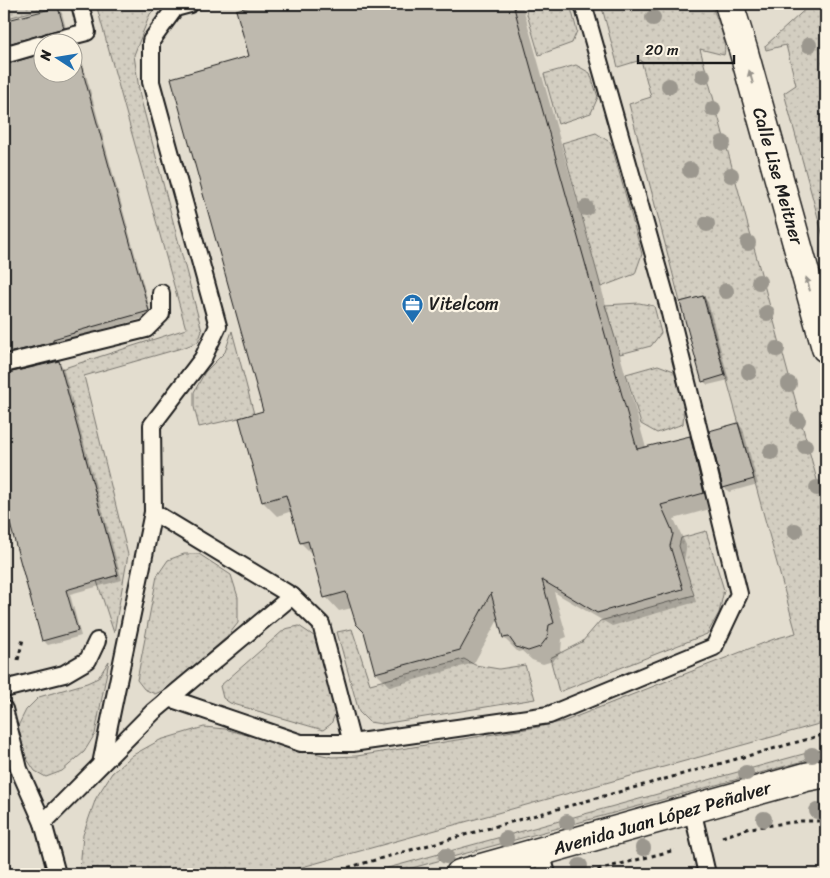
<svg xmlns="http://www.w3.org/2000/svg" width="830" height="878" viewBox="0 0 830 878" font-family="Sriracha,sans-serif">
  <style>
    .built { fill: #e3ddcf; fill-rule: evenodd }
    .grass { fill: url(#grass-dots); stroke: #78756e }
    .shadow { fill: #0003 }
    .building { fill: #beb9ae; stroke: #1c1c1c }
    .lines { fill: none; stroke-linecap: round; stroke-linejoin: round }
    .service-casing { stroke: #1c1c1c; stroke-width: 20 }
    .minor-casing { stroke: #1c1c1c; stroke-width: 31 }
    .secondary-casing { stroke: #1c1c1c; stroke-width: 31 }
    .path { stroke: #1c1c1c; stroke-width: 3; stroke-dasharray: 4 4; stroke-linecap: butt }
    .service { stroke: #fcf5e5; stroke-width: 16 }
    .minor { stroke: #fcf5e5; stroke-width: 28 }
    .secondary { stroke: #fcf5e5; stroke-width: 28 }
    .tree { fill: #9b978e }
    .oneway { fill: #97938b }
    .labels { text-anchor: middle; stroke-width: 4.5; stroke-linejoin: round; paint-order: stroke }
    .street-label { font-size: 18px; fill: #1c1c1c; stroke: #fcf5e5 }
    .poi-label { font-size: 18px; fill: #1c1c1c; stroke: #fcf5e5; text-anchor: start }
  </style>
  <defs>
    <pattern id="grass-dots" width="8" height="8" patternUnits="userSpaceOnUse" patternTransform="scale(1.25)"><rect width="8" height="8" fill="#d3cec1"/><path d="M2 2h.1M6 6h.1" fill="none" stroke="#b5b0a5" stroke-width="1.8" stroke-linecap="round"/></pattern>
  </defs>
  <rect width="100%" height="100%" fill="#f3ecdd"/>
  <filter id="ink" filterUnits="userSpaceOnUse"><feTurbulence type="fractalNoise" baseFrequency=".02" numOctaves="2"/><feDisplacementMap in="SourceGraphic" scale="10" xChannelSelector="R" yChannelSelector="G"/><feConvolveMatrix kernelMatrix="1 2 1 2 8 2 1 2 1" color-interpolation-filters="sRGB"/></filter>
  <g filter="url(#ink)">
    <!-- built -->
    <path class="built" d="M4,4h822v870h-822zM42,42h30v30h-30z"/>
    <!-- grass -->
    <g class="grass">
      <path d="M4,4h56l-56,15z"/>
      <path d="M96,4h65l-11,10 -16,41 6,41 62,235 -4,11 -13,5 -101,29 44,179 -14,78 -17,-52 21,-6 -57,-206 125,-40z"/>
      <path d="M524,4h46l7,27 -5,12 -33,12z"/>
      <path d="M601,4h110c5,13 17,38 13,51l-24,-6 126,464v46l-7,4 7,20v139l-549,152h-196l-1,-5 3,-34 13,-37 16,-25 21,-18 27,-15 44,-13 21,2 80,22 27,6 25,-1 181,-29 27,-6 209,-82 22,-6 -92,-337 -24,6 -51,-198 22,-7 -10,-37 -23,7z"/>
      <path d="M811,4h15v243l-42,-154 12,-8 -10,-40 -20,5 -1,-4z"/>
      <path d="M576,65l14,8 8,24 -7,16 -33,11 -14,-50z"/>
      <path d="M596,133l15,10 31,111 -7,20 -34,13 -39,-144z"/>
      <path d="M639,303l15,3 7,27 -10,13 -31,8 -15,-49z"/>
      <path d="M232,331l22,83 -15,4 -40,9 -5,-20v-15l11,-20 20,-20z"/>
      <path d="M658,365l16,6 10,36 -1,17 -26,9 -16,-9 -15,-50z"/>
      <path d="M706,531l18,59 -5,23 -12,21 -148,58 -9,-34 32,-16 18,-21 94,-26 -15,-49 2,-8z"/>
      <path d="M184,554h15l32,21 7,22v26l-11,14 -59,51 -13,6 -11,-5 -7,-9 20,-104 11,-16z"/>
      <path d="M299,626l15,10 22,76 -5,12 -8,6 -93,-27 -7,-5 -3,-12 65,-57z"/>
      <path d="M352,629l18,55 94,-25 11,6 24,4 26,-4 10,34 -153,25 -13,-2 -10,-10 -22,-80z"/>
      <path d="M109,661l-14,73 -11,18 -22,19 -16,6 -11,-6 -10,-15 -8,-28 9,-18 13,-13 48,-14 11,-5z"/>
      <path d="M826,749v6l-436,119h-24l441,-121z"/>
    </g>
    <!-- shadow -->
    <g class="shadow">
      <path d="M263,4h259l124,444 43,-11 14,14 14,56 -43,12 12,26v4l-2,12 12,41 -84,24 -58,-34 13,45 -5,2 -1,13 -8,9 -10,3 -11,-4 -10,-9 -4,1 -14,-14 -5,-20 -25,45 -84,24 -14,-14 -11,-41 -13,-24 -13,3 -13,-14 -12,-41 -13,-13 -9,-32 -15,5 -14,-14 1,-90 -13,-355 -13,-47z"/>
      <path d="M58,8l4,5 5,19 -63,19v-28z"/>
      <path d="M72,53l2,4 3,-1 5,4 70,256 -74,20v2l-74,22v-294l38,-11v17h30z"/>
      <path d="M703,297l5,5 21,78 -21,5 -5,-4z"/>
      <path d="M58,362l5,5 59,213 -52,14 11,42 -33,9 -5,-5 -39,-142v-123z"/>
      <path d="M738,424l5,5 15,55 -29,8 -5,-5z"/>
    </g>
    <!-- building -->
    <g class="building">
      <path d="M258,4h255l124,445 53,-13 14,57 -43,12 11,25 1,4 -3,12 13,43 -86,24 -55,-33 12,43 -5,2 -2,13 -7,9 -12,4 -12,-4 -7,-10 -6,1 -12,-45 -31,57 -85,23 -11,-41 -8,-8 -10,-32 -22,6 -16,-57 -8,2 -14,-48 -24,7 -23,-84 24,-7 -92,-333 78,-22 -13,-46z"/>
      <path d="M58,7l6,21 -60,17v-24z"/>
      <path d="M42,54v18h30v-16l6,-2 71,257 -75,21v1l-21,6v3l-49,12v-289z"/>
      <path d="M703,296l22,79 -23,7 -22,-80z"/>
      <path d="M59,361l59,214 -52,15 12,41 -36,10 -38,-139v-128z"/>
      <path d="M738,423l16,56 -31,9 -14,-57z"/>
    </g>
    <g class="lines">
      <defs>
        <g id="service">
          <path d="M48,42l39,-10 -7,-28"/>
          <path d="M4,55l38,-11"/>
          <path d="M4,364l142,-35 15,-15v-21"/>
          <path d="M153,512l139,84 29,28 31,119"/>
          <path d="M4,689l60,-15 24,-14 9,-19"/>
          <path d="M169,698l132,45h51l197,-28 165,-68 25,-53 -71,-289 -85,-301"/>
          <path d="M4,709l15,60 24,54 14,51"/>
          <path d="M101,764l52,-252 -1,-87 51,-67 15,-32 -67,-244v-41l24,-33 15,-4"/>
          <path d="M692,809l15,65"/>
          <path d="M43,823l110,-111 139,-116"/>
          <path d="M541,852l6,22"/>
        </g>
        <path id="minor" d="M729,4l14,45 83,299"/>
        <path id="secondary" d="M460,874l346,-97 20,-4"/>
      </defs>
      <!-- service casing -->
      <use href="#service" class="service-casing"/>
      <!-- minor casing -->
      <use href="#minor" class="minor-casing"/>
      <!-- secondary casing -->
      <use href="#secondary" class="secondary-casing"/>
      <!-- path -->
      <g class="path">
        <path d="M18,660l5,-21"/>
        <path d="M722,837l28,-9 51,-7h25"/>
        <path d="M325,874l501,-140"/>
        <path d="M582,874l93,-24"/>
      </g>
      <!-- service -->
      <use href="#service" class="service"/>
      <!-- minor -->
      <use href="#minor" class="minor"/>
      <!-- secondary -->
      <use href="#secondary" class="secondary"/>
    </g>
    <!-- trees -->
    <g class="tree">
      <circle cx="653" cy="18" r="8"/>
      <circle cx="809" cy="45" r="8"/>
      <circle cx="703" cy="76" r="8"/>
      <circle cx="669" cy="86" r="8"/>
      <circle cx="713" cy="109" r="8"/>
      <circle cx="723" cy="143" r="8"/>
      <circle cx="690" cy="170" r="8"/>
      <circle cx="731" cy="175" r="8"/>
      <circle cx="586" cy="208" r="8"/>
      <circle cx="707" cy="224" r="8"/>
      <circle cx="748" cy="243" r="8"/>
      <circle cx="759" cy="282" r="8"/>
      <circle cx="726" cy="291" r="8"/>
      <circle cx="767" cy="313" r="8"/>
      <circle cx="777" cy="349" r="8"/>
      <circle cx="749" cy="372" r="8"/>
      <circle cx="789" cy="384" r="8"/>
      <circle cx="798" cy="420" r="8"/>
      <circle cx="805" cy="446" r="8"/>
      <circle cx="771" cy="452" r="8"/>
      <circle cx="817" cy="488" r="8"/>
      <circle cx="795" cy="531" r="8"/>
      <circle cx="812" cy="755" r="8"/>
      <circle cx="746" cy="773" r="8"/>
      <circle cx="817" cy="811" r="8"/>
      <circle cx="764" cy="819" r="8"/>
      <circle cx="567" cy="822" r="8"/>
      <circle cx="506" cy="839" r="8"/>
      <circle cx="643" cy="848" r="8"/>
      <circle cx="446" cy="856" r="8"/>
      <circle cx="580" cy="866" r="8"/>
    </g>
    <!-- one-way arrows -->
    <defs><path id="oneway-solid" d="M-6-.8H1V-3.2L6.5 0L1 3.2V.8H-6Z" transform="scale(1.25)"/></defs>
    <g class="oneway">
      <use href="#oneway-solid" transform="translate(751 77) rotate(-106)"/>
      <use href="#oneway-solid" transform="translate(808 284) rotate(-106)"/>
    </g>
  </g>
  <!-- icons -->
  <defs>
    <symbol id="office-pin" viewBox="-11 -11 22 30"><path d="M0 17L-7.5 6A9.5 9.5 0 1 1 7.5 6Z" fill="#1f6fb2" stroke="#fcf5e5"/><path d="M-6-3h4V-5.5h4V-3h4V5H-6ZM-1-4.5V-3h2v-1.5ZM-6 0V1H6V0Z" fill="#fff"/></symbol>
  </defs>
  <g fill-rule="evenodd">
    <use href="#office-pin" x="400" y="292" width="25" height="34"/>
  </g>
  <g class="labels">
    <!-- street labels -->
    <g class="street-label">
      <text transform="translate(778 176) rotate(74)" y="6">Calle Lise Meitner</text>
      <text transform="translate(662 818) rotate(-16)" y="6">Avenida Juan López Peñalver</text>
    </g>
    <!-- poi labels -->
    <g class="poi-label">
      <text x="429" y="310">Vitelcom</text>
    </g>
  </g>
  <!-- margin -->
  <rect width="830" height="878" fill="none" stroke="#fcf5e5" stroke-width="20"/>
  <rect x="10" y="10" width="810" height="858" fill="none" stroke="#1c1c1c" stroke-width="2" filter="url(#ink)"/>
  <!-- north arrow -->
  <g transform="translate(58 58) rotate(282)"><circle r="24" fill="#fcf5e5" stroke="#a29e95"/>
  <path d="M0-4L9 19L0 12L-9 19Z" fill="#1f6fb2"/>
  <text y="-8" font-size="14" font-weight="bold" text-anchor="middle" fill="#1c1c1c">N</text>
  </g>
  <!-- scale -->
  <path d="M638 55v8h96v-8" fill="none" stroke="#1c1c1c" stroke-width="2.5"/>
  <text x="645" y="55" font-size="15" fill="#1c1c1c" stroke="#fcf5e5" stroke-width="4" paint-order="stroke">20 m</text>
</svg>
